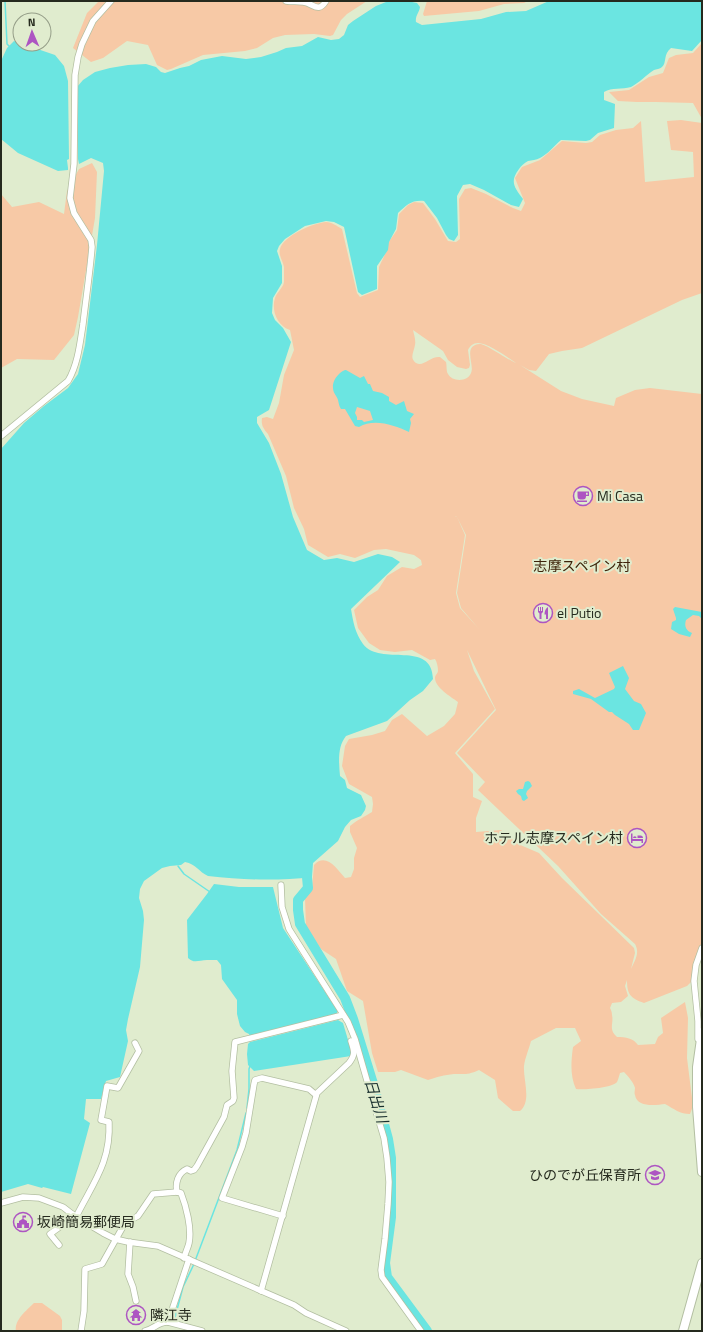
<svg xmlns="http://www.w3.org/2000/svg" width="703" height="1332" viewBox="0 0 703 1332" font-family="'Titillium Web','Noto Sans JP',sans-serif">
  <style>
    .green { fill: #f7c9a6; fill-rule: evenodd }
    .water { fill: #6be5e1; fill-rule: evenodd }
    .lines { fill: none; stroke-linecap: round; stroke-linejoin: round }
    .stream { stroke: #6be5e1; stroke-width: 1.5 }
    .river { stroke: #6be5e1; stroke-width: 10 }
    .minor-casing { stroke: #b3bfa2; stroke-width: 7 }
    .secondary-casing { stroke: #b3bfa2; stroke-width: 10 }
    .minor { stroke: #fff; stroke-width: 5.5 }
    .secondary { stroke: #fff; stroke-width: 8 }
    .labels { text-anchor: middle; stroke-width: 4; stroke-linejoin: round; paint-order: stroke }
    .poi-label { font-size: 14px; fill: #252a1e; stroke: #e0ecce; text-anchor: start }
    .park-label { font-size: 14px; fill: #3e230a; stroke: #e0ecce }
    .water-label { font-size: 15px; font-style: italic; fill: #1a302f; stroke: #e0ecce }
  </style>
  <rect width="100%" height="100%" fill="#e0ecce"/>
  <!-- green -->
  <g class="green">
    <path d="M99,1h268l-20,13 -6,6 -8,15 -3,1 -16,-2 -29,1 -12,3 -16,10 -12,3 -42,4 -32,14 -4,1 -10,-5 -9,-20 -21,-4 -24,17 -12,4 -18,-14 14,-35z"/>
    <path d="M427,1h101l-4,2 -20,1 -25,7 -55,5 -1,-2z"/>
    <path d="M702,43v76l-9,-16c-25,-1 -50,0 -75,-2l-9,-9 20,-2 20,-13 14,-4 6,-15 7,-3 17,-2z"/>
    <path d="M681,120l21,3v170l-20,7 -100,48 -20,3 -13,3 -13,17 -7,-1 -9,-5 41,26 21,8 32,7 2,-8 19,-8 15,-2 52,6v550l-6,18 -3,18 -6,6 -43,17c-14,-5 -17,-9 -17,-23l-2,6 3,10 -7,6 -9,1 -2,5c1,2 2,4 2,7 2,9 -4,14 5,22 9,0 16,1 21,8l17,-1 3,-7 5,-4 -2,-15 24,-16 3,16 -1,40 6,48 -3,8c-10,0 -16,-5 -25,-10 -9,1 -28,4 -30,-9 -1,-2 0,-5 0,-7 -1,-5 -7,-12 -11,-16l-4,1c-1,3 -2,7 -3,9 -5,6 -33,8 -41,7 -6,-13 -5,-27 -3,-42l8,-6 -6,-13h-19l-25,13c-2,8 -6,17 -7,25 -1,14 8,35 -4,45h-7l-15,-13 -3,-18 -16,-10c-11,5 -14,4 -25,4 -10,1 -17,3 -26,6l-27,-10 -6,2h-17l-6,-19 -9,-52 -16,-10 -11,-32 -15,-10 -15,-22 -1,-29 7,-10 2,-23c12,-13 23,4 31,13l6,-1 3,-8v-11l3,-10 -7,-16v-6c7,-6 14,-9 22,-14l1,-8 -1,-7 -23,-13 -7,-18 3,-20 4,-7 23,-4 13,-4 7,-11 10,-6 25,22 17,-10 11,-12 3,-12c-7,-5 -24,-15 -23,-25 1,-3 3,-4 3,-6 0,-4 -1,-9 -3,-12l-5,1 -18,-10 -17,2 -15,-2 -11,-7 -11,-15 -4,-18 13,-13 11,-7 9,-14 15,-9 12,2 8,-4 -1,-5 -7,-5 -28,-6 -12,1 -19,8 -15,-4 -12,3 -20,-12 -4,-16 -10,-21 -8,-32 -18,-42c-5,-6 -7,-9 -6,-16l5,-1 6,2 6,-16 5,-28 10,-25 -4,-20c-13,-4 -19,-20 -15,-32 2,-6 8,-10 9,-16 0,-5 0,-11 0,-15 -1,-6 -6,-12 -4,-18 3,-13 33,-26 46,-27 6,0 11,4 16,7l15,64 3,4 18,-7 1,-23 7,-15 2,-9 9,-13 2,-16 9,-9 6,-3 9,1 12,16 13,22 8,1 4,-3 -1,-40 6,-10 6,-1 15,6 27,14 8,3 4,-8 -10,-25 7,-11 18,-7 22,-19 24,2 6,-1 8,-7 16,-5 17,-2 8,-7 4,61 49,-5 -1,-25 -22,-2 -4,-29zM413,330l30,21 5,9 9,7 9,2 3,-1 1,-3 -2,-15c2,-4 5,-7 10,-7 10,0 29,14 38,20 -8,-3 -30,-19 -36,-19 -18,1 -5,21 -9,29 -3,9 -19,9 -23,1 -2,-3 -1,-8 -2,-12l-6,-5c-10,-1 -16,10 -24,6 -7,-5 -2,-11 -1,-18 1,-5 -1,-10 -2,-15zM446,512l11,5 9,18 -9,58 4,15 18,21 -19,-21 -4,-15 9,-58 -8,-18zM467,650l29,60 -39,43 28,29 -7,8 80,76 43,48 34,30c5,9 0,16 -4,25l4,-16 -1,-5 -72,-70 -23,-25 -21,-9 -17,-14 -25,2v-14l6,-17 -9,-4v-23l-18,-21 40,-44 -21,-38z"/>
    <path d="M92,163l5,9 -2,46 -17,99 -4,18 -20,25 -37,-1 -16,9v-174l11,13 27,-5 25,12 3,-23 12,-22z"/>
    <path d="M34,1303h8l18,13 2,4v11h-46c-2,-11 11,-21 18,-28z"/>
  </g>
  <!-- water -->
  <g class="water">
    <path d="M407,1l10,2 3,4c-1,6 -5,9 -4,15l6,3 59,-6 25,-7 20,-1 23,-10h153v39l-10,11 -21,-3c-8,6 -4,15 -9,19 -2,2 -6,2 -8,3 -8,5 -15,13 -23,17 -9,3 -19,0 -27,5v8l11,4 -1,24 -16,5 -8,7 -4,1 -25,-1c-7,6 -13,14 -21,18 -4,2 -8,2 -12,3 -4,2 -7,5 -9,8 -10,13 -4,19 4,30l-4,8 -8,-2 -27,-15 -14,-6 -7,1 -6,11 1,39 -4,6 -5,-2 -3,-4 -9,-17 -13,-17c-13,-1 -17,4 -26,12l-2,16 -7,13 -1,8 -11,16v23l-15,6 -4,-3 -14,-65 -10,-5 -8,-1 -21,5 -20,13 -6,7 -2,5 5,15v17l-9,15 -1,15 3,7 8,8 8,14 -22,68 -12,7v6l12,20 12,31 12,43 14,33 17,10 13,-2 17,4 24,-8 14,3 8,5 -49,47c2,12 4,24 12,35 17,23 69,-5 70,35l-10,12 -13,9 -23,21 -41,15c-9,11 -7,27 -6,40l5,4 2,8 14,7 5,11 -1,4 -4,6 -10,4 -6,7 -7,14 -25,22 -1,14c-34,4 -69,3 -104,-1 -9,-4 -12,-12 -23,-14l-4,3 -11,1 -8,2 -18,13 -4,8 -1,9 4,13 1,9 -4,47 -12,52 -2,11 2,11 -8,36 -14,4 -5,18h-15l-2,20 6,4 -19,71 -28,-7 -1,1 -14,-4 -27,8v-743l23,-26 20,-17 24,-18 10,-14 7,-29 12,-100 7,-74 -1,-8 -12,-5 -12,6 -1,-5 -1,-72 6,-7 12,-8 15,-4 18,-3 18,-1 10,3 5,5 4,1 15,-5 9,-2 12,-6 21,-4 24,3 15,-2 16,-5 9,-4 16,-2 16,-9 13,3 8,-1 5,-4 4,-10 5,-4 23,-15 10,-4z"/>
    <path d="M14,41l41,14 9,11 4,15 1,78 -2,1 1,8v2l-10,1 -40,-18 -17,-14v-78l6,-13z"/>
    <path d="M345,370h1l14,8 4,-2 4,8h2l3,7 9,2 7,4v4l7,4 8,-4 3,10 7,3 -4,5 1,4 -2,9c-15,-7 -35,-14 -50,-5l-4,-1 -10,-17h-4c-2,-3 -2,-5 -3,-9 -1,-4 -5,-7 -5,-12 -1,-7 5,-15 12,-18zM357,407l13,4 3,9 -9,2 -2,-2h-5v-3l-2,-4z"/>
    <path d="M675,607l27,5v7l-3,-3 -6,-1 -7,5c-2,6 0,11 6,13l-2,4 -11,-3 -8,-5 1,-7 4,-2v-2l-3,-9z"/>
    <path d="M623,666l6,12 -4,11 9,12 7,3 5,9 -7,17h-6l-4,-6 -14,-9 -3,-3h-3l-18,-13 -18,-5v-3l6,-2 16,9 19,-9 1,-2 -6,-14z"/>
    <path d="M528,781l2,1 2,4 -5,5 -1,3 2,4 -4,3 -2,-1 -1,-4 -3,-2 -2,-3 3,-2h4l2,-7z"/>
    <path d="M214,884l25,3h34l10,41 54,82v5l-87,22 -1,-3 -4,-2 -5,-6 -3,-12v-14l-15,-21 -1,-14 -4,-5c-3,0 -7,0 -10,0 -8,0 -13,4 -19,-2l-1,-38 20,-26z"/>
    <path d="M338,1020l5,3 8,27v6l-97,15 -6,-6 -1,-11 1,-10 2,-2z"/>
  </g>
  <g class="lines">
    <!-- stream -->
    <g class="stream">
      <path d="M5,1l2,43 3,3"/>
      <path d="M178,866l6,8 26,18"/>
      <path d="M247,1108l2,-19v-20l1,-3"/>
      <path d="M195,1261l42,-111 9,-37"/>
      <path d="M174,1321l9,-34 11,-23"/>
    </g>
    <!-- river -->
    <path class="river" d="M307,877l1,11 -10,12v10l2,14 45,74 8,21 21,68 14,52 3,19v59l-6,46 2,14 40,54"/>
    <defs>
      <g id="minor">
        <path d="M286,1c6,1 12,0 17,1 10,1 15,12 23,-1"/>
        <path d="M1,436l67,-55c10,-17 12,-38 15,-57 3,-26 7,-52 9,-77l-1,-7 -17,-27 -4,-15 4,-34 1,-89 3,-18 4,-13 11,-23 18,-20"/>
        <path d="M281,885l1,22 7,22 59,93 7,17 17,59 12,40 3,20 2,24 -1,22 -3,35 -4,31 1,7 5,7 34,47"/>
        <path d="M698,1039v-18l-4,-40 2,-16 6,-17"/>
        <path d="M1,1203l22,-6 16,1 24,9 13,10 27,16 12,6 13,3 30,4 136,59 12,8 40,18"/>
        <path d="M283,1216l-61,-18 20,-51 4,-14 8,-49 1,-4 7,-2 47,11 7,6"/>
        <path d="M76,1217c17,-34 35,-55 33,-95l-8,-2 6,-34 11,2 21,-37 -4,-8"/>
        <path d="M130,1242l-2,32 5,13 3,14"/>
        <path d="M59,1245l-9,-11 18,-13 4,-7"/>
        <path d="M184,1258c1,-5 4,-10 5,-15 3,-15 -3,-37 -8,-50l-4,-1c-2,-9 1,-19 10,-23l4,2 3,-1 3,-4 27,-49 3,-12 6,-4 1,-3 -2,-27 3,-29 108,-27"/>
        <path d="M261,1291l56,-198 32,-30c7,-9 5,-12 2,-22"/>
        <path d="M168,1322l34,9"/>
        <path d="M81,1331l3,-20 1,-42 17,-5 23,-41 13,-7 15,-22 24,-2"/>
        <path d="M145,1331c9,-2 13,-9 23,-9l21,-63"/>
      </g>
      <g id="secondary">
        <path d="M702,1032l-5,35v40l5,65"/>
        <path d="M683,1331l19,-68"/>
      </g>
    </defs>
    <!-- minor casing -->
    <use href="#minor" class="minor-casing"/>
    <!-- secondary casing -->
    <use href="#secondary" class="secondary-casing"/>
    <!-- minor -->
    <use href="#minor" class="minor"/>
    <!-- secondary -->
    <use href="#secondary" class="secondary"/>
  </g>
  <!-- icons -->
  <defs>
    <symbol id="cafe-ring" viewBox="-11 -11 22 22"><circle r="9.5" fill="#e0ecce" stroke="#ad55c2" stroke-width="1.5"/><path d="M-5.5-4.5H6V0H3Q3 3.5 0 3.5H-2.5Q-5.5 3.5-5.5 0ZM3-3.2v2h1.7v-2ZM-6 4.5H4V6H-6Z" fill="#ad55c2"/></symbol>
    <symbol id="restaurant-ring" viewBox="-11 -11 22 22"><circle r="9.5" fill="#e0ecce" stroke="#ad55c2" stroke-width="1.5"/><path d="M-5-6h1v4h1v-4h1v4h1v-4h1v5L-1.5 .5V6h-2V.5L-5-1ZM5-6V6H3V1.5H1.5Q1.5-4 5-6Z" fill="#ad55c2"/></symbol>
    <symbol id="hotel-ring" viewBox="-11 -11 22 22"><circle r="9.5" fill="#e0ecce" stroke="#ad55c2" stroke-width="1.5"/><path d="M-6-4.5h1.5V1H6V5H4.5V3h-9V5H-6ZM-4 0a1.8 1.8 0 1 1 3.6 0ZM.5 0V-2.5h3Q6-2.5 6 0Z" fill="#ad55c2"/></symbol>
    <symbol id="school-ring" viewBox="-11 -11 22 22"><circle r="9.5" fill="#e0ecce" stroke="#ad55c2" stroke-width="1.5"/><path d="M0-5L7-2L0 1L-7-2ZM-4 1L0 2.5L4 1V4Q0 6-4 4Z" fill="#ad55c2"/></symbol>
    <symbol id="civic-ring" viewBox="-11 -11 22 22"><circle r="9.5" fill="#e0ecce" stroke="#ad55c2" stroke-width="1.5"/><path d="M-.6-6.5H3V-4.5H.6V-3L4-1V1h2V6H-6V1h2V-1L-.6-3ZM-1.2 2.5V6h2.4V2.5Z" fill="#ad55c2"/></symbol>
    <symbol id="temple-ring" viewBox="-11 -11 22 22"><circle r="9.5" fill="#e0ecce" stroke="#ad55c2" stroke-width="1.5"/><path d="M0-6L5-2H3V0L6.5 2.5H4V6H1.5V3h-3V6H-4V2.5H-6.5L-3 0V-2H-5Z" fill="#ad55c2"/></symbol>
  </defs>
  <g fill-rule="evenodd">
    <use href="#cafe-ring" x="572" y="485" width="22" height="22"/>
    <use href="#restaurant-ring" x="532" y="602" width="22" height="22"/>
    <use href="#hotel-ring" x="626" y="827" width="22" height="22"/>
    <use href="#school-ring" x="644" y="1164" width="22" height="22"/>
    <use href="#civic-ring" x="12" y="1211" width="22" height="22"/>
    <use href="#temple-ring" x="125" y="1304" width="22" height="22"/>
  </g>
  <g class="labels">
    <!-- poi labels -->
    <g class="poi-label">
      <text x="597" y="501">Mi Casa</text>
      <text x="557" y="618">el Putio</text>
      <text x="623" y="843" text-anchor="end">ホテル志摩スペイン村</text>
      <text x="641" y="1180" text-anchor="end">ひのでが丘保育所</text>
      <text x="37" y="1227">坂崎簡易郵便局</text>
      <text x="150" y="1320">隣江寺</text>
    </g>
    <!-- park labels -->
    <g class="park-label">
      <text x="582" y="571">志摩スペイン村</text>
    </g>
    <!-- water labels -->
    <g class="water-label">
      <text transform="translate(376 1101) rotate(73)" y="5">日出川</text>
    </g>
  </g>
  <!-- border -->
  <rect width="703" height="1332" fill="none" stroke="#252a1e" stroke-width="4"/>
  <!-- north arrow -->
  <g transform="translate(32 32) rotate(358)"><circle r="19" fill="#e0ecce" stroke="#959e88"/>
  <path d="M0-3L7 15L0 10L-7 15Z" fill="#ad55c2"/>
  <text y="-6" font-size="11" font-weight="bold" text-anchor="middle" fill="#252a1e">N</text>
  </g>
</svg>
